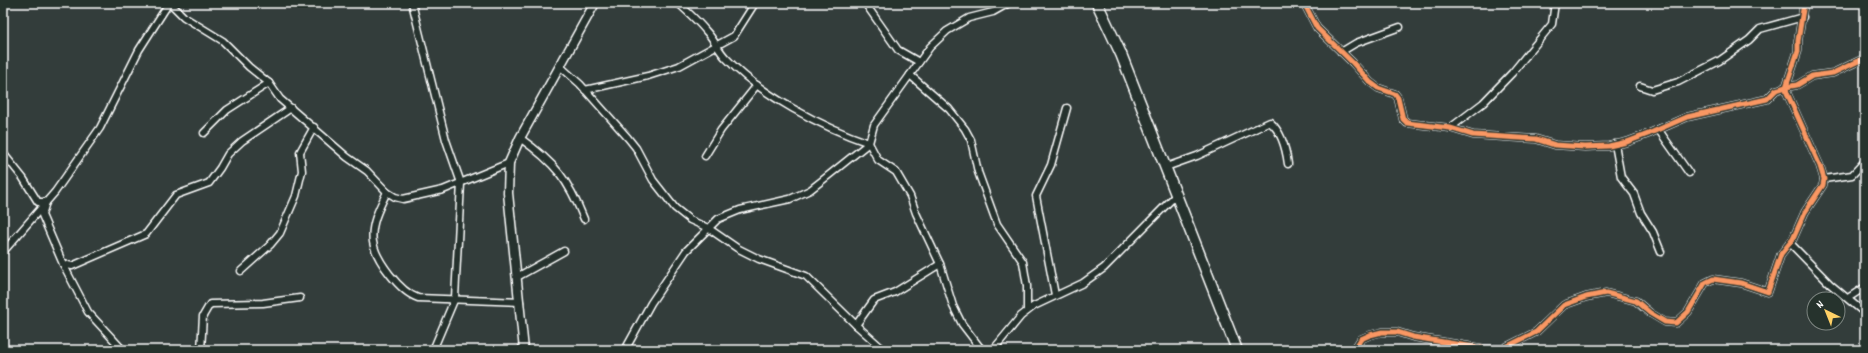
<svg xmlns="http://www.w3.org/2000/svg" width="1868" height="353" viewBox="0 0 1868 353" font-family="Dekko,sans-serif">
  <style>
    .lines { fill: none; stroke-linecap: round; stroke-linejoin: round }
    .minor-casing { stroke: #fff; stroke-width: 9 }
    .tertiary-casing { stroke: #fff; stroke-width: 11 }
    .primary-casing { stroke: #fff; stroke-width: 13 }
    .minor { stroke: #26332d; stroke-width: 6 }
    .tertiary { stroke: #26332d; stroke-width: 8 }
    .primary { stroke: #26332d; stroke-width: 10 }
    .cycleway-casing { stroke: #26332d; stroke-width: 8 }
    .cycleway { stroke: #f99763; stroke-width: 5 }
  </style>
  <rect width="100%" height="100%" fill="#333d3b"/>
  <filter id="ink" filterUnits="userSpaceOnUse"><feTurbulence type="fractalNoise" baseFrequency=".025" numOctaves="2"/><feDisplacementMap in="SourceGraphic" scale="8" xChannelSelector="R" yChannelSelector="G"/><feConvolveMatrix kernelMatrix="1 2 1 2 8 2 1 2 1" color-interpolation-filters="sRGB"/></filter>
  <g filter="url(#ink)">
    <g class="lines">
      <defs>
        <g id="minor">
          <path d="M170,3l14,14 39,24 26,26 20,16 11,16 67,58 20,14 20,21 8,5 8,2 40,-9 66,-27"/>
          <path d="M412,3l34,137 15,43 -6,115 -22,52"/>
          <path d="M678,3c10,9 20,18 28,28 8,8 12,19 20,27 34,37 96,69 143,85l9,17 18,12 14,24 6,17 24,51 13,42 9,18 20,26"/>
          <path d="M865,3l33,47 21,12"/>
          <path d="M1304,3l13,25 36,35 17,19 8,6 17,6 3,4 5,21 4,4 43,5 23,7 63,4 19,6 30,2 24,-1 18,-4 21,-8 39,-17 80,-18 9,-9 10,-3 12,-36v-10l6,-38"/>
          <path d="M1341,52l15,-9 44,-16"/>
          <path d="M561,67l19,17 48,54 8,10 17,32 22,28 15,12 18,8 29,20 22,11 47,17 50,49 28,25"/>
          <path d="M910,75l39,34 16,20 6,11 7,32 19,52 26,38 4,24v25"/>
          <path d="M1640,86l12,4 26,-8 41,-21 30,-21 11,-11 43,-12"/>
          <path d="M585,90l63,-14 31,-10 55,-30 21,-33"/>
          <path d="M1450,128l33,-25 29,-30 40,-49 3,-21"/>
          <path d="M1658,129l31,44"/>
          <path d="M204,133l23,-23 42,-27"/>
          <path d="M520,138c35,25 48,41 64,81"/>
          <path d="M1615,144l6,33 13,17 7,19 12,19 8,20"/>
          <path d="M3,153l20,25 15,24h8l-4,13 21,49 25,48 35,38"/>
          <path d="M705,156l16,-26 36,-45"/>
          <path d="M1166,167l31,-11 73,-34c12,10 16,27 18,42"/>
          <path d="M1824,179l28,-4 13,-14"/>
          <path d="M387,192c-7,14 -17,33 -14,50 3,18 27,50 45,56l102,4"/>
          <path d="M1790,243l40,41 31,26"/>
          <path d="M3,252l52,-60 45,-64 39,-78 30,-47"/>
          <path d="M63,264l9,2 74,-32 30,-39 33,-12 11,-15 8,-14 14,-13 49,-33"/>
          <path d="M241,271l29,-26 10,-12 16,-37 6,-25 -2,-19 14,-25"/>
          <path d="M517,277l47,-26"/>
          <path d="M1055,295l-19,-99 15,-31 16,-57"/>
          <path d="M1848,298l17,-11"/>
          <path d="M856,325l18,-25 21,-8 45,-28"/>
          <path d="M201,350l2,-34 7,-12 53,-1 37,-5"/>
          <path d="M625,350l26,-47 35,-52 32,-32 22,-9 50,-11 20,-9 14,-11 45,-36 5,-18 56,-78 17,-16 22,-13 24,-6 16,-9"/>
          <path d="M993,350l28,-34 13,-10 49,-23 21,-15 73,-74"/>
          <path d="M1354,350l7,-11 9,-4 12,-3h15l16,5 73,12h16l34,-17 28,-27 22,-8 20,-4 30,8 14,12 15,9 11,1 12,-11 17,-29 8,-4 28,4 27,9 13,-38 12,-15 12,-27 18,-27 1,-6 -4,-13 -33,-73 -1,-6 11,-2 15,-9 21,-3 32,-15"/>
        </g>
        <path id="tertiary" d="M524,350l-16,-157 1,-30 11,-25 75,-135"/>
        <path id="primary" d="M1097,3l24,51 116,296"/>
      </defs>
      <!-- minor casing -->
      <use href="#minor" class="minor-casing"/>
      <!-- tertiary casing -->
      <use href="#tertiary" class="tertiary-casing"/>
      <!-- primary casing -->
      <use href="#primary" class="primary-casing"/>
      <!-- minor -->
      <use href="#minor" class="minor"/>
      <!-- tertiary -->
      <use href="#tertiary" class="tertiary"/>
      <!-- primary -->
      <use href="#primary" class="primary"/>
      <defs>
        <g id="cycleway">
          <path d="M1304,3l13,25 36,35 17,19 8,6 17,6 3,4 5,21 4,4 43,5 23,7 63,4 19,6 30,2 24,-1 18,-4 21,-8 39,-17 80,-18 9,-9 10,-3 12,-36v-10l6,-38"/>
          <path d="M1354,350l7,-11 9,-4 12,-3h15l16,5 73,12h16l34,-17 28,-27 22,-8 20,-4 30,8 14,12 15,9 11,1 12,-11 17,-29 8,-4 28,4 27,9 13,-38 12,-15 12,-27 18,-27 1,-6 -4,-13 -33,-73 -1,-6 11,-2 15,-9 21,-3 32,-15"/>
        </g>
      </defs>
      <!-- cycleway casing -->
      <use href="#cycleway" class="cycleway-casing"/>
      <!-- cycleway -->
      <use href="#cycleway" class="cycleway"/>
    </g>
  </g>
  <!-- margin -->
  <rect width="1868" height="353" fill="none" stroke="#26332d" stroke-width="16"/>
  <rect x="8" y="8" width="1852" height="337" fill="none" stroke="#fff" stroke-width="1.5" filter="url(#ink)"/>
  <!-- north arrow -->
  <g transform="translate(1826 311) rotate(317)"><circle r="19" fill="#26332d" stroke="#7d8581"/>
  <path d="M0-3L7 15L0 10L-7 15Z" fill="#ffd166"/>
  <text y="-6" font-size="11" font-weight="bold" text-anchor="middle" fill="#ffffff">N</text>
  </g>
</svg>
